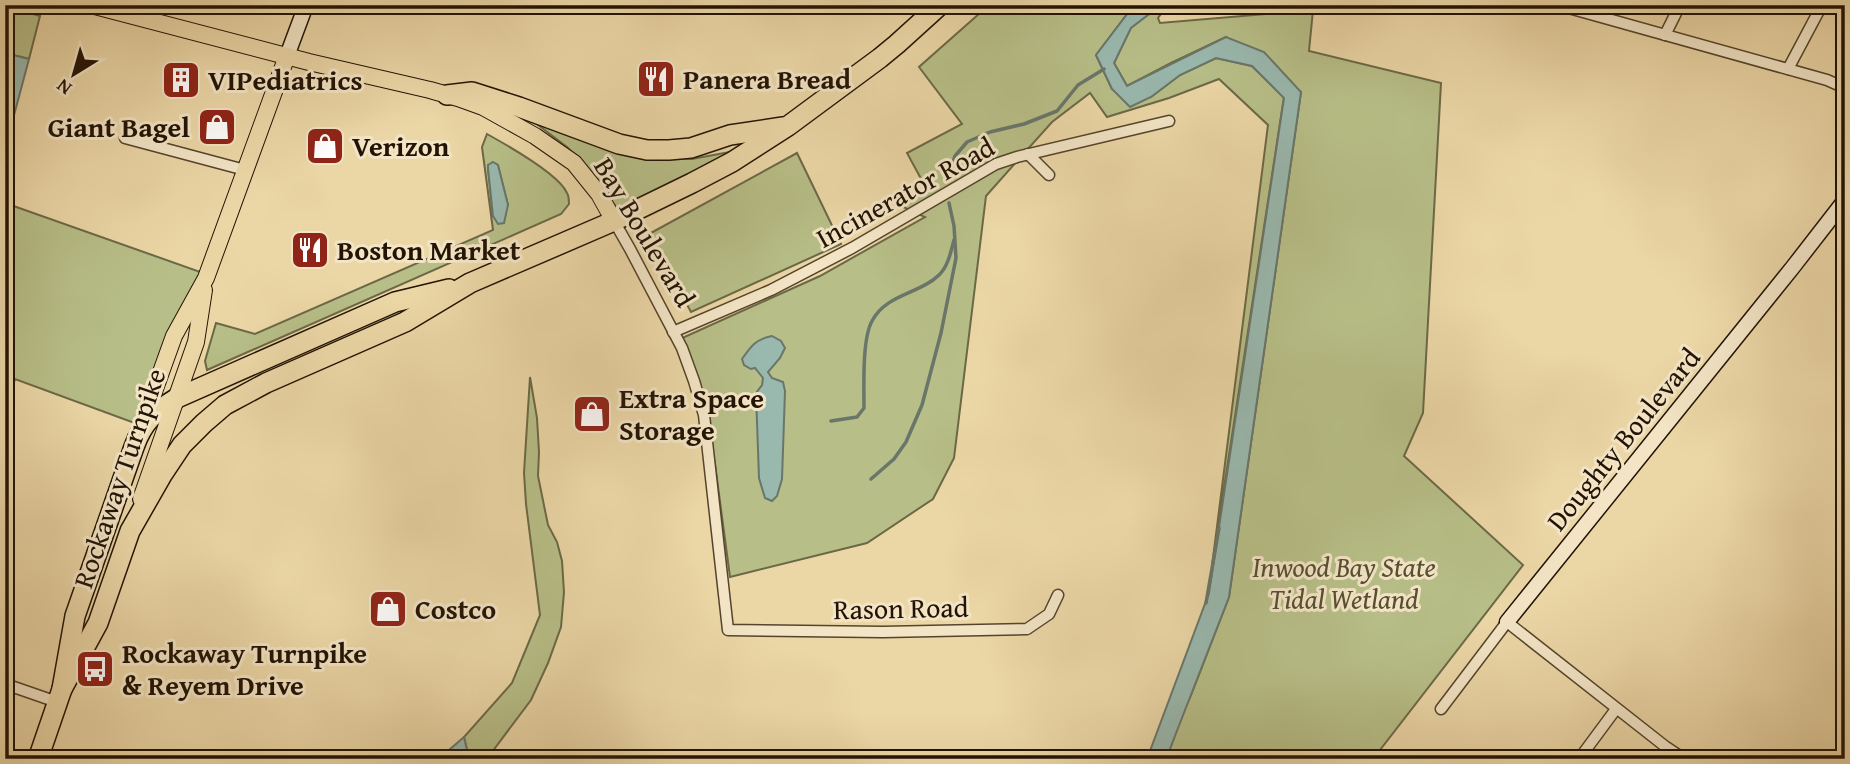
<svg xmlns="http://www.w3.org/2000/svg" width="1850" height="764" viewBox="0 0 1850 764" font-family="'Gentium Book Plus',serif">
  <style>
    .green { fill: #b7be87; stroke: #6c6846; stroke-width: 2; fill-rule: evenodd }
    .water { fill: #99b8ae; stroke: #69766a; stroke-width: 2 }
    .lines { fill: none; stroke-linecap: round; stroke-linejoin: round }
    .stream { stroke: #69766a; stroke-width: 3.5 }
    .street-casing { stroke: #54442c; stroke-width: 13 }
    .secondary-casing { stroke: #221304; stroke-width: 17 }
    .primary-casing { stroke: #221304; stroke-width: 18 }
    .highway-casing { stroke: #221304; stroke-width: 22 }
    .street { stroke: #f2e4c5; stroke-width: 10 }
    .secondary { stroke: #f2e4c5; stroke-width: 14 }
    .primary { stroke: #ebd6a6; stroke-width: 16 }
    .highway { stroke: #ebd6a6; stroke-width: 19 }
    .labels { text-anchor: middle; stroke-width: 6; stroke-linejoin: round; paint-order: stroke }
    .poi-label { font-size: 28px; font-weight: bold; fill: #221304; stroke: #f2e4c5; text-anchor: start }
    .street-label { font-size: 28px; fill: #221304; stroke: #f2e4c5 }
    .park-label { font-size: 28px; font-style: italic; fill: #564f32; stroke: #f2e4c5 }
  </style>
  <rect width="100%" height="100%" fill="#ebd6a6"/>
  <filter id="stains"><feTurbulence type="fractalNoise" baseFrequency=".00286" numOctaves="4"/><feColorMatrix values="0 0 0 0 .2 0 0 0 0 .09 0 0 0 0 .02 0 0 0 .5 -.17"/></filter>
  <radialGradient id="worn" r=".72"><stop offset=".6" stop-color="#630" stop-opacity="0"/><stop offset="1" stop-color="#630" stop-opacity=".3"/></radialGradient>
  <!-- green -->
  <g class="green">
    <path d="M989,5h145l-38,50 16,34 39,8 29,-22 36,-17 36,8 32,31 -72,469 56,-441 -49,-46 -50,19 -62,19 -17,-24 -38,29 -66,74 -32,262 -21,41 -66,44 -137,34 -15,-113 -15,-82 -20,-43 140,-63 105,-59 -26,-12 27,-17 -19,-35 55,-29 -43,-57z"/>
    <path d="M1161,5h7l-10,13 2,5 153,-13 -4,41 132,32 -18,330 -19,43 119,109 -150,194h-207l8,-21 -2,-2 19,-41 38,-98 72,-505 -75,-55 -55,26 -44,23 -13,-23 17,-36z"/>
    <path d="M5,6l35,10 -11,43 -24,-6z"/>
    <path d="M517,109l145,49 30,1 54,-10 -123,67 -38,-51 -18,-18z"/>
    <path d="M487,134c18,10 72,40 80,59 2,3 2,7 2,11l-8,10 -354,156 -2,-9 11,-38 39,11 238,-104 -11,-83zM498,166l10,39 -15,11 -5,-48z"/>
    <path d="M797,153l44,91 -150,68 -42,-78z"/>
    <path d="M5,203l201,71 -66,151 -125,-46 -10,33z"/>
    <path d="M530,377l7,41 2,34 -1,24 10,49 9,17 5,19 2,31 -3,35 -13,36 -17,37 -39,52 -10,5 1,2h-14l-5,-22 48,-54 28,-68 -14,-111 -2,-31z"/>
  </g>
  <!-- water -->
  <g class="water">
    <path d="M1134,5h27l-30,23 -17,35 13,23 99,-49 38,15 37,40 -72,505 -63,162h-19l62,-166 75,-495 -32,-32 -36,-8 -36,17 -29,22 -21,10 -18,-18 -16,-34z"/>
    <path d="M5,53l24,6 -24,90z"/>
    <path d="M493,162l5,3 10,40 -4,18 -6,1 -5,-8 -5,-48v-3z"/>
    <path d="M772,336l9,5 4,7 -5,10 -12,14 4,6 11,4 2,9 -3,88 -5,17 -5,5 -7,-3 -6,-20 -3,-85 6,-8 1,-7 -8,-10 -4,1 -7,-4 -2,-6c9,-13 14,-20 30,-23z"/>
    <path d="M464,737l5,22h-29l2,-3z"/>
  </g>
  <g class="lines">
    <!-- stream -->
    <g class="stream">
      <path d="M947,178l8,-22 12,-14 23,-10 34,-8 33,-13 21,-26 26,-16"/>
      <path d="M831,421l26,-4 7,-9c0,-22 -2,-69 8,-87 14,-27 48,-27 67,-46 9,-8 12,-24 15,-35"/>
      <path d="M871,479l23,-20 12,-17 16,-37 19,-72 15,-75 -2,-32 -5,-23"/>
      <path d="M1206,603l13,-75"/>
    </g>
    <defs>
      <g id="street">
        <path d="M1558,5l269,75 18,8"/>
        <path d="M1665,35l15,-30"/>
        <path d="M1788,69l34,-64"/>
        <path d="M125,138l120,32"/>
        <path d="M1028,154l21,21"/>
        <path d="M614,221l16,28 52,99 12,33 10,34 24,215 155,2 144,-3 22,-15 9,-19"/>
        <path d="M673,332l98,-42 81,-42 144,-84 21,-7 152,-36"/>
        <path d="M5,684l52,18"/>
        <path d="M1441,709l66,-87 159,125 18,12"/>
        <path d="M1579,759l37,-50"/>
      </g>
      <g id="secondary">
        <path d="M287,56l19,-51"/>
        <path d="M1507,622l286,-355 52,-67"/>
      </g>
      <g id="primary">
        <path d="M91,5l218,57 121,28 28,8 25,9 52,29 39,27 25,31 15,27"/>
        <path d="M142,425l32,-89 32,-58 81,-222"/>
        <path d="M141,499l55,-157 8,-52"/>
      </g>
      <g id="highway">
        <path d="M447,95l25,-3 47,15 100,37 28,6h22l22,-2 39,-13 53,-8"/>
        <path d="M62,689l36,-66 32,-92 32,-56 20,-30 22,-22 21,-18 41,-22 139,-61 65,-39 144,-62 78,-38 40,-21 56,-36 92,-68 17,-14 43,-39"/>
        <path d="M38,759l24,-70 13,-73 59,-169c9,-25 20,-35 43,-49l218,-96 54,-13"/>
      </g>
    </defs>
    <!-- street casing -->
    <use href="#street" class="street-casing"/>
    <!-- secondary casing -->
    <use href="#secondary" class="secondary-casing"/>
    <!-- primary casing -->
    <use href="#primary" class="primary-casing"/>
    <!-- highway casing -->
    <use href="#highway" class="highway-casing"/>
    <!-- street -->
    <use href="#street" class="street"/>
    <!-- secondary -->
    <use href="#secondary" class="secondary"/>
    <!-- primary -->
    <use href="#primary" class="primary"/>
    <!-- highway -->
    <use href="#highway" class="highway"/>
  </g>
  <!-- icons -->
  <defs>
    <symbol id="restaurant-square" viewBox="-11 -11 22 22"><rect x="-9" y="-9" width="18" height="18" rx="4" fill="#8f2418" stroke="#f2e4c5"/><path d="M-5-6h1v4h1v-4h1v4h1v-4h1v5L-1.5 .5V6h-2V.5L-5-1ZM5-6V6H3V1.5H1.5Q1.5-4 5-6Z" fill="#fff"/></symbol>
    <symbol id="building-square" viewBox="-11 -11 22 22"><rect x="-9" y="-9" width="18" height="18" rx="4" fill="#8f2418" stroke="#f2e4c5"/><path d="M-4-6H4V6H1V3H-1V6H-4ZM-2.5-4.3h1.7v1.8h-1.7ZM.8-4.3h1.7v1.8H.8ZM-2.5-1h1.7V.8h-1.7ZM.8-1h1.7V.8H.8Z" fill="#fff"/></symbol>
    <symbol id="shop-square" viewBox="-11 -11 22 22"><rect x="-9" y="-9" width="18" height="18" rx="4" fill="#8f2418" stroke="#f2e4c5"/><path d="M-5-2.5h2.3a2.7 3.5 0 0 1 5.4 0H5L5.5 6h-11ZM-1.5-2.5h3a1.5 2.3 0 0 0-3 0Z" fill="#fff"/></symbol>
    <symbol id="bus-square" viewBox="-11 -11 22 22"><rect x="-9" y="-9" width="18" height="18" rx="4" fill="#8f2418" stroke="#f2e4c5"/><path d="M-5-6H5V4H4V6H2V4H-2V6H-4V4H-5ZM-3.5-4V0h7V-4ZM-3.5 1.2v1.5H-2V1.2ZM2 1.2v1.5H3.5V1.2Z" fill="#fff"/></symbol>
  </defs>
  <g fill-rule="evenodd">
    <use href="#restaurant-square" x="634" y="57" width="44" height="44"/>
    <use href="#building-square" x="159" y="58" width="44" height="44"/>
    <use href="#shop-square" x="195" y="105" width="44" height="44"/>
    <use href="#shop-square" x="303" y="124" width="44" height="44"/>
    <use href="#restaurant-square" x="288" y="228" width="44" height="44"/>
    <use href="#shop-square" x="570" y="392" width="44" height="44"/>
    <use href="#shop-square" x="366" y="587" width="44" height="44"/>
    <use href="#bus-square" x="73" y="647" width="44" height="44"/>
  </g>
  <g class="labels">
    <!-- poi labels -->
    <g class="poi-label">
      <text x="683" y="89">Panera Bread</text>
      <text x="208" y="90">VIPediatrics</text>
      <text x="190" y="137" text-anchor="end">Giant Bagel</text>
      <text x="352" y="156">Verizon</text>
      <text x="337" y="260">Boston Market</text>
      <text x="619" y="408">Extra Space<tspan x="619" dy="32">Storage</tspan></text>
      <text x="415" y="619">Costco</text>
      <text x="122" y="663">Rockaway Turnpike<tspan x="122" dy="32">&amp; Reyem Drive</tspan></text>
    </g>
    <!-- street labels -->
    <g class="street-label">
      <text transform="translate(905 192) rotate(-29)" y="10">Incinerator Road</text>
      <text transform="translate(645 232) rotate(59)" y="10">Bay Boulevard</text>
      <text transform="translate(1623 439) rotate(-51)" y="10">Doughty Boulevard</text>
      <text transform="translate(119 478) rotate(-71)" y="10">Rockaway Turnpike</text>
      <text transform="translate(901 608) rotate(-1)" y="10">Rason Road</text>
    </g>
    <!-- park labels -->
    <g class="park-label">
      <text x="1344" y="577">Inwood Bay State<tspan x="1344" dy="32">Tidal Wetland</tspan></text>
    </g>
  </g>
  <!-- margin -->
  <rect width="1850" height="764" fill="none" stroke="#ebd6a6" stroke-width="28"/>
  <rect x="7" y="7" width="1836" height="750" fill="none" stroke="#221304" stroke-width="3.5"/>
  <rect x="14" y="14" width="1822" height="736" fill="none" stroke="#221304" stroke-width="2"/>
  <!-- north arrow -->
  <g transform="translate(74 74) rotate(217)" stroke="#f2e4c5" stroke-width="5" paint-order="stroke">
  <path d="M0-5L12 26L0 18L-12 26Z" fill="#221304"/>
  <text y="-10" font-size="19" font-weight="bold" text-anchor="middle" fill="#221304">N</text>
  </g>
  <rect width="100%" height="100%" filter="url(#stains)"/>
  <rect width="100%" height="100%" fill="url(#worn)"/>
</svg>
